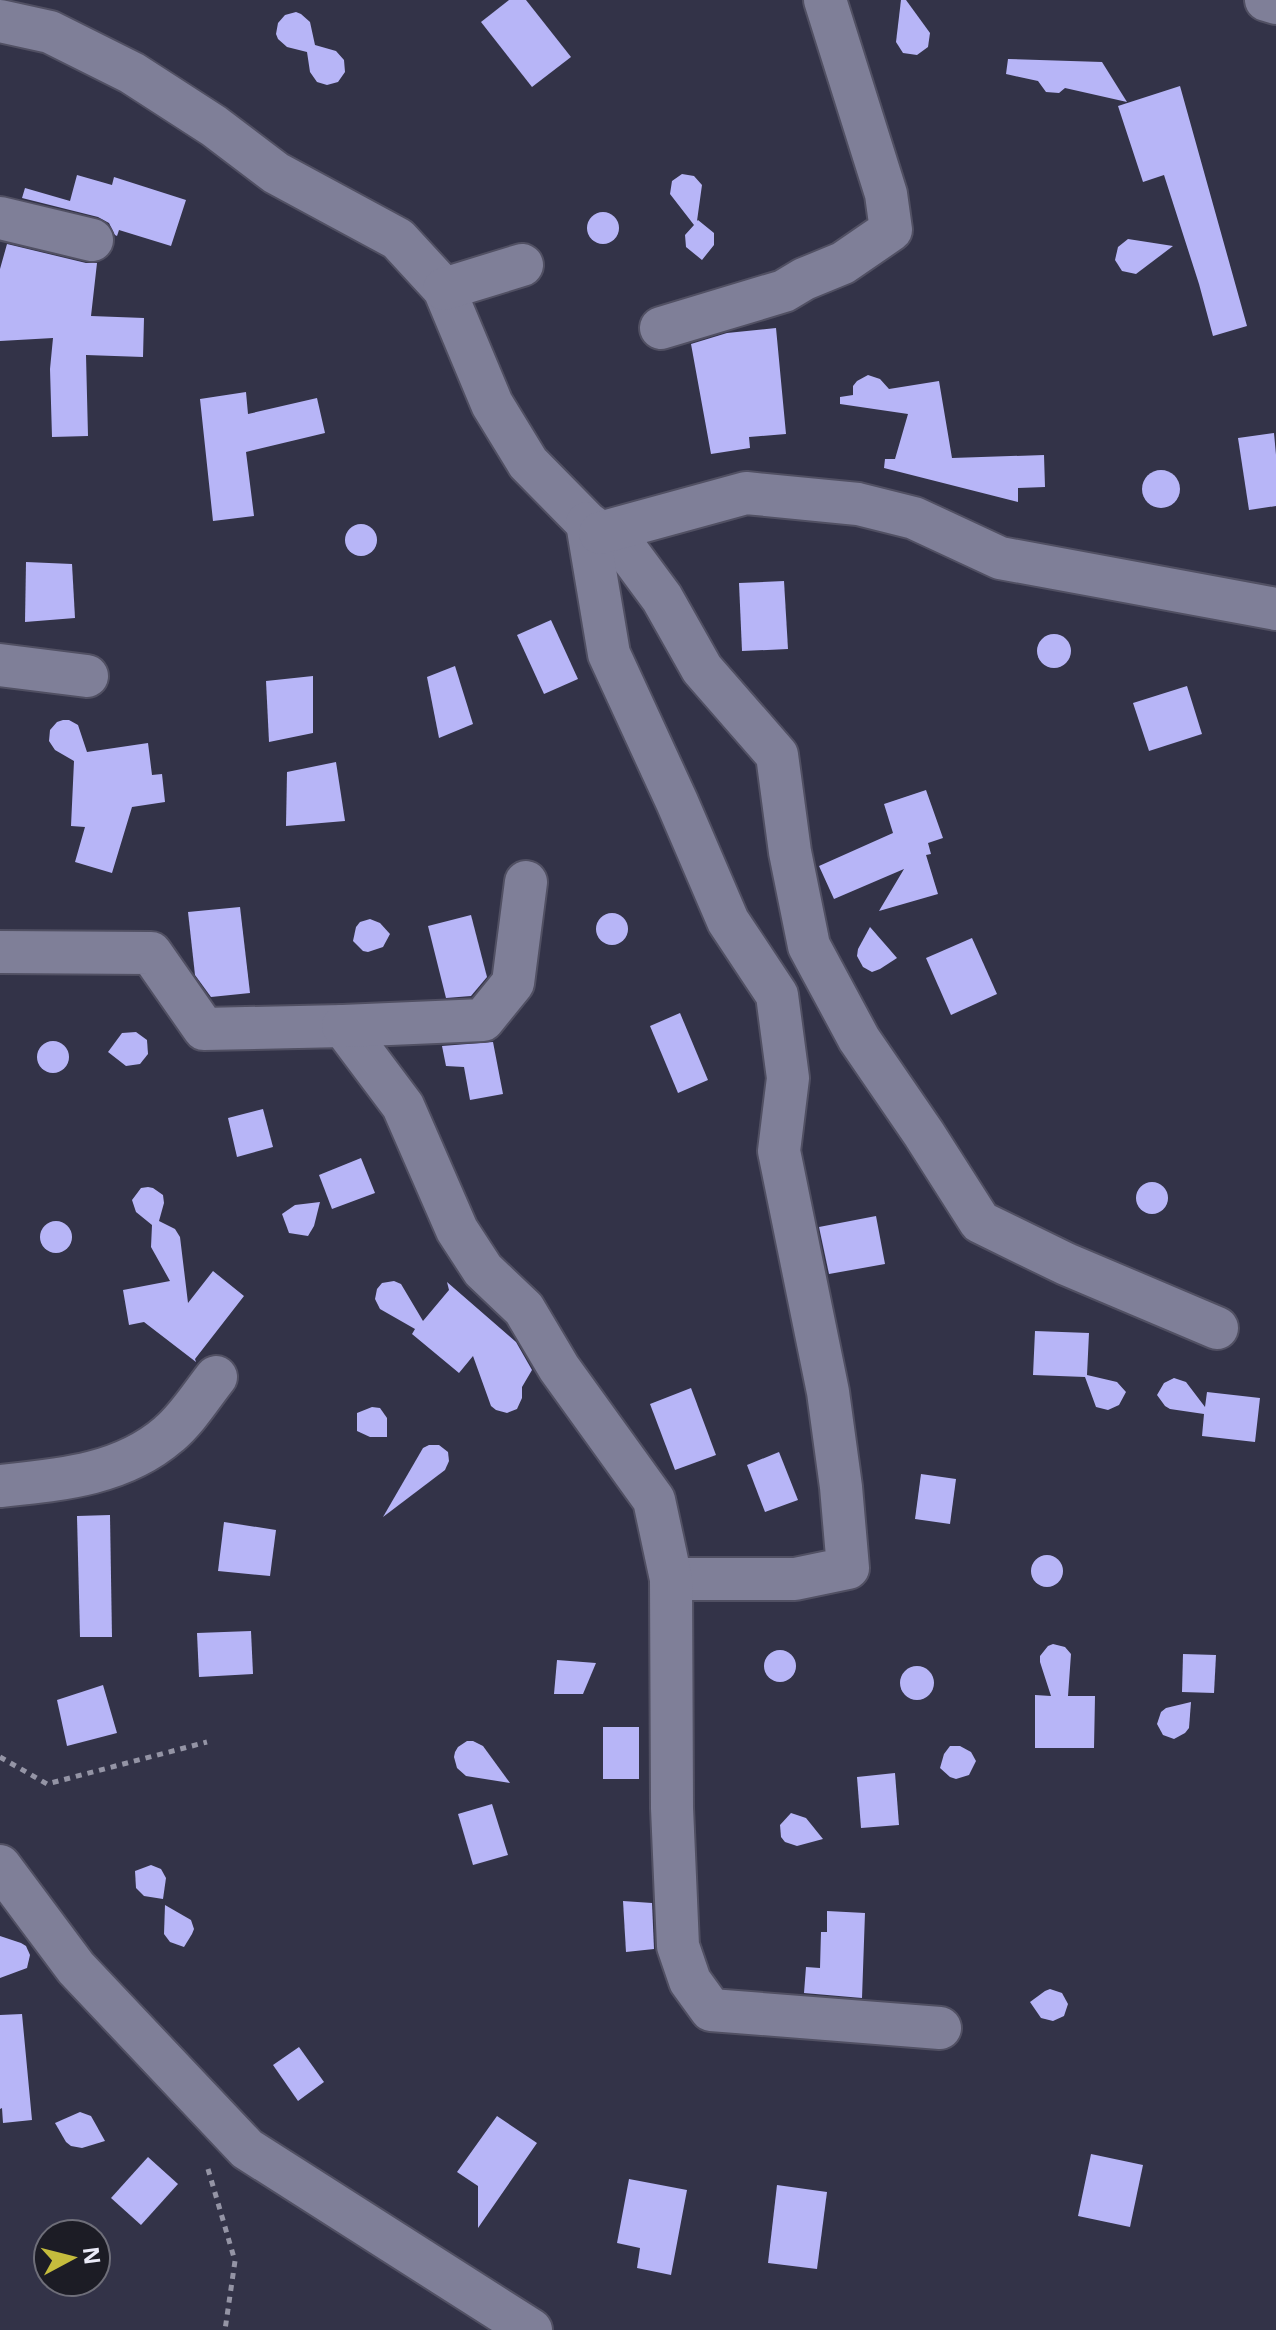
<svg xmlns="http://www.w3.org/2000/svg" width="1276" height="2330" viewBox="0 0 1276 2330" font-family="'Noto Sans',sans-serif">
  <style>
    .building { fill: #b7b5f7 }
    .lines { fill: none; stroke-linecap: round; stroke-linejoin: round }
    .minor-casing { stroke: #515063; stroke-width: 46 }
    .path { stroke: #9494a5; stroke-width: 5; stroke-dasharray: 6 6; stroke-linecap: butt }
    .minor { stroke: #7f7f98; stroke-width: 42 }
  </style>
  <rect width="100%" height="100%" fill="#333348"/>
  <!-- building -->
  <g class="building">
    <path d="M509,0h17l45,57 -39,30 -51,-65z"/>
    <path d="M901,0h5l24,33 -2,14 -11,8 -14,-2 -7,-11z"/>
    <path d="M296,12l5,2 9,8 5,23 21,6 8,9 1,12 -7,10 -11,3 -10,-3 -7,-10 -3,-20 -20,-5 -9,-8 -2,-5 2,-11 7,-8z"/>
    <path d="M1008,59l94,3 25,40 -62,-14 -6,5 -13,-1 -8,-11 -32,-7z"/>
    <path d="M1180,86l67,240 -34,10 -14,-52 -35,-109 -21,7 -25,-76z"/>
    <path d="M682,174l12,2 8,9 -5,36 1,-1 16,13v12l-12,15 -16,-13 -1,-12 9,-10 -24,-31 2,-13z"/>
    <path d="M77,175l35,10 2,-8 72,23 -15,46 -52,-16 -2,6 -2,-1 -6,-12 -11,-6 -76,-19 3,-10 45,13z"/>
    <circle cx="603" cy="228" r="16"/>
    <path d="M1128,239l45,7 -37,28 -14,-3 -7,-11 3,-13z"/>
    <path d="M7,244l79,19h11l-6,53 53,2 -1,39 -57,-2 2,81 -36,1 -2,-68 3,-31 -53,3v-72z"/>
    <path d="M776,328l10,106 -37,3 1,11 -39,6 -20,-110 36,-11z"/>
    <path d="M868,375l12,4 9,10 50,-8 13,77 92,-3 1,32 -27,1v14l-134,-34 1,-9h10l13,-45 -68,-10v-7l13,-2v-9l4,-5z"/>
    <path d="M246,392l2,22 69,-16 8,35 -79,19 8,64 -41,5 -13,-122z"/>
    <path d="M1274,433l2,22v51l-27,4 -11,-72z"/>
    <circle cx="1161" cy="489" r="19"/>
    <circle cx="361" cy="540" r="16"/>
    <path d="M26,562l46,2 3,54 -50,4z"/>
    <path d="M784,581l4,68 -46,2 -3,-68z"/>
    <path d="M551,620l27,59 -34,15 -27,-59z"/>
    <circle cx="1054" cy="651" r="17"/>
    <path d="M455,666l18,58 -34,14 -12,-61z"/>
    <path d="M313,676v57l-44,9 -3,-61z"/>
    <path d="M1187,686l15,48 -53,17 -16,-48z"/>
    <path d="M63,720h6l9,5 9,27 61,-9 4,32 10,-1 3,28 -33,5 -20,66 -37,-11 10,-35 -14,-1 3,-65 -19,-11 -6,-9 1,-11 7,-8z"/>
    <path d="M336,762l9,59 -59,5 1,-54z"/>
    <path d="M926,790l17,48 -15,5 3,11 -5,1 12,39 -59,17 25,-42 -70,30 -15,-33 74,-33 -9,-29z"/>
    <path d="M240,907l10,86 -39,4 -16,-22 -7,-63z"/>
    <circle cx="612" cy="929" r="16"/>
    <path d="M471,915l16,62 -16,19 -25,2 -18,-72z"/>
    <path d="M370,919l10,4 10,11 -7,13 -15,5 -5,-1 -10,-10 3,-14 4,-5z"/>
    <path d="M870,927l27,31 -17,11 -8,3 -9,-5 -6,-11 1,-7z"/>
    <path d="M972,938l25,56 -46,21 -25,-57z"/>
    <path d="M680,1013l28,67 -30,13 -28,-67z"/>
    <path d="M136,1032l11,8 1,14 -8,10 -14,2 -18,-14 14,-19z"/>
    <circle cx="53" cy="1057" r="16"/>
    <path d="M493,1042l10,52 -33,6 -6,-33 -18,-1 -4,-20z"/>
    <path d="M263,1109l10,38 -36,10 -9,-39z"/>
    <path d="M361,1158l14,35 -43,16 -13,-34z"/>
    <circle cx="1152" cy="1198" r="16"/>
    <path d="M148,1187l5,1 10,7 1,8 -5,18 16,8 5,8 8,66 25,-32 31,25 -49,63 1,3 -52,-40 -15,3 -6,-35 47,-9 -19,-34 1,-22 -16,-13 -4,-12 9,-12z"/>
    <path d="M320,1202l-6,24 -6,10 -19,-3 -7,-19 13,-9z"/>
    <path d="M876,1216l9,48 -56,10 -10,-47z"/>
    <circle cx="56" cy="1237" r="16"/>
    <path d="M394,1281l7,3 22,37 26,-31 -2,-8 69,60 16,28 -10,17v11l-5,11 -10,4 -11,-3 -5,-4 -18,-50 -14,17 -47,-39 3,-5 -35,-20 -5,-10 2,-10 5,-6z"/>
    <path d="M1035,1331l54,2 -2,42 30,7 9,10 -7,13 -11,5 -12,-3 -11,-30 -52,-2z"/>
    <path d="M1174,1378l12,4 19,25 2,-15 53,6 -5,44 -53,-6 2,-22 -34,-5 -5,-3 -8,-11 7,-12z"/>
    <path d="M691,1388l25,67 -41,15 -25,-66z"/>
    <path d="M372,1407l8,1 7,10v19h-17l-13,-6v-18z"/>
    <path d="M429,1445h10l9,7 1,9 -4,9 -62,47 40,-69z"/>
    <path d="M779,1452l19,48 -33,12 -18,-47z"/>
    <path d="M921,1474l35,5 -6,45 -35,-5z"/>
    <path d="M110,1515l2,122h-32l-3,-121z"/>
    <path d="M224,1522l52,8 -6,46 -52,-5z"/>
    <circle cx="1047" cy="1571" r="16"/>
    <path d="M251,1631l2,43 -54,3 -2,-44z"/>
    <path d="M1053,1644l12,3 6,7 -3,42h27l-1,52h-59v-53l16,1 -11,-34v-6l8,-10z"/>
    <circle cx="780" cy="1666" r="16"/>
    <path d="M1183,1654l33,1 -2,38 -32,-1z"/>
    <path d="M557,1660l39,3 -13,31h-29z"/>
    <circle cx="917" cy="1683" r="17"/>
    <path d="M103,1685l14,48 -50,13 -10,-46z"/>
    <path d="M1191,1702l-2,26 -4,5 -11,6 -11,-4 -6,-11 4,-12 5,-4z"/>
    <rect x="603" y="1727" width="36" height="52"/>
    <path d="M467,1741h6l10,5 27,37 -44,-7 -9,-8 -3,-11 1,-5 3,-5z"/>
    <path d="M950,1746h10l11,6 5,9 -7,14 -13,4 -6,-2 -10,-9 4,-14z"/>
    <path d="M895,1773l4,52 -38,3 -4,-51z"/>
    <path d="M492,1804l16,51 -35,10 -15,-51z"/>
    <path d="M791,1813l15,5 17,21 -26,7 -12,-4 -4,-5 -1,-12z"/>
    <path d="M151,1865l10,4 5,9 -3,21 -19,-3 -8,-8 -1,-17z"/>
    <path d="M623,1901l29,2 2,46 -28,3z"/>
    <path d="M165,1905l26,15 3,9 -2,5 -8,13 -14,-5 -6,-8z"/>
    <path d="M827,1911l38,2 -3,85 -58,-5 2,-26 14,1 1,-36h6z"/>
    <path d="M0,1936l21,7 5,3 4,9 -3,13 -27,10z"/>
    <path d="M1050,1989l12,4 6,11 -4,12 -11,5 -12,-3 -11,-16 15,-11z"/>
    <path d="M22,2014l10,106 -29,3 -1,-15 -2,1v-94z"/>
    <path d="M299,2047l25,35 -26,19 -25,-36z"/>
    <path d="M80,2112l11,4 14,25 -23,7 -11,-2 -5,-4 -11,-19z"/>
    <path d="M497,2116l40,27 -59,85v-42l-21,-14z"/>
    <path d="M1091,2154l52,11 -13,62 -52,-11z"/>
    <path d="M148,2157l30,27 -37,41 -30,-27z"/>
    <path d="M629,2179l58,11 -16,85 -34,-7 3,-20 -23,-5z"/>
    <path d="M777,2185l50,7 -10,77 -49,-6z"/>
  </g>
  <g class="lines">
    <defs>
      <g id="minor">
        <path d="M1266,0l10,3"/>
        <path d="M0,21l50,11 82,41 82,53 62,47 122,66 46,50 48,115 36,59 59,60 41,29 34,46 40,71 75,86 13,97 19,94 50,93 65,95 56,88 86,42 151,64"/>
        <path d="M0,218l92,22"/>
        <path d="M444,289l78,-24"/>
        <path d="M661,328l123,-37 20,-12 39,-16 48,-33 -5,-36 -61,-194"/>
        <path d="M587,523l22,131 68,148 51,119 49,74 11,83 -9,73 49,241 13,95 7,81 -53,11h-124"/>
        <path d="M600,533l146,-40 112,11 56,14 86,40 276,51"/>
        <path d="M0,665l87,11"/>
        <path d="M0,952l151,1 53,76 139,-3 60,80 54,124 26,40 41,39 35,59 95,132 17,79 1,229 6,138 12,35 21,29 229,18"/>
        <path d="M343,1026l140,-6 30,-37 13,-101"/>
        <path d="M0,1486c59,-6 122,-11 169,-52 18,-15 32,-38 47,-57"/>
        <path d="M0,1866l76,102 171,181 284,181"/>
      </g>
    </defs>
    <!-- minor casing -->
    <use href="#minor" class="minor-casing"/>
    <!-- path -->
    <g class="path">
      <path d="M0,1757l47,27 160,-42"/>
      <path d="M208,2169l27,92 -10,69"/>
    </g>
    <!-- minor -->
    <use href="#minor" class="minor"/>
  </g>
  <!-- north arrow -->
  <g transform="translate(72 2258) rotate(83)"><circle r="38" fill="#1c1c25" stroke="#6e6e79" stroke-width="2"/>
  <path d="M0-6L14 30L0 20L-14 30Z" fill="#c5bc3d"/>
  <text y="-12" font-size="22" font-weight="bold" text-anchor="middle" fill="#eaeaf8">N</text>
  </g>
</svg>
